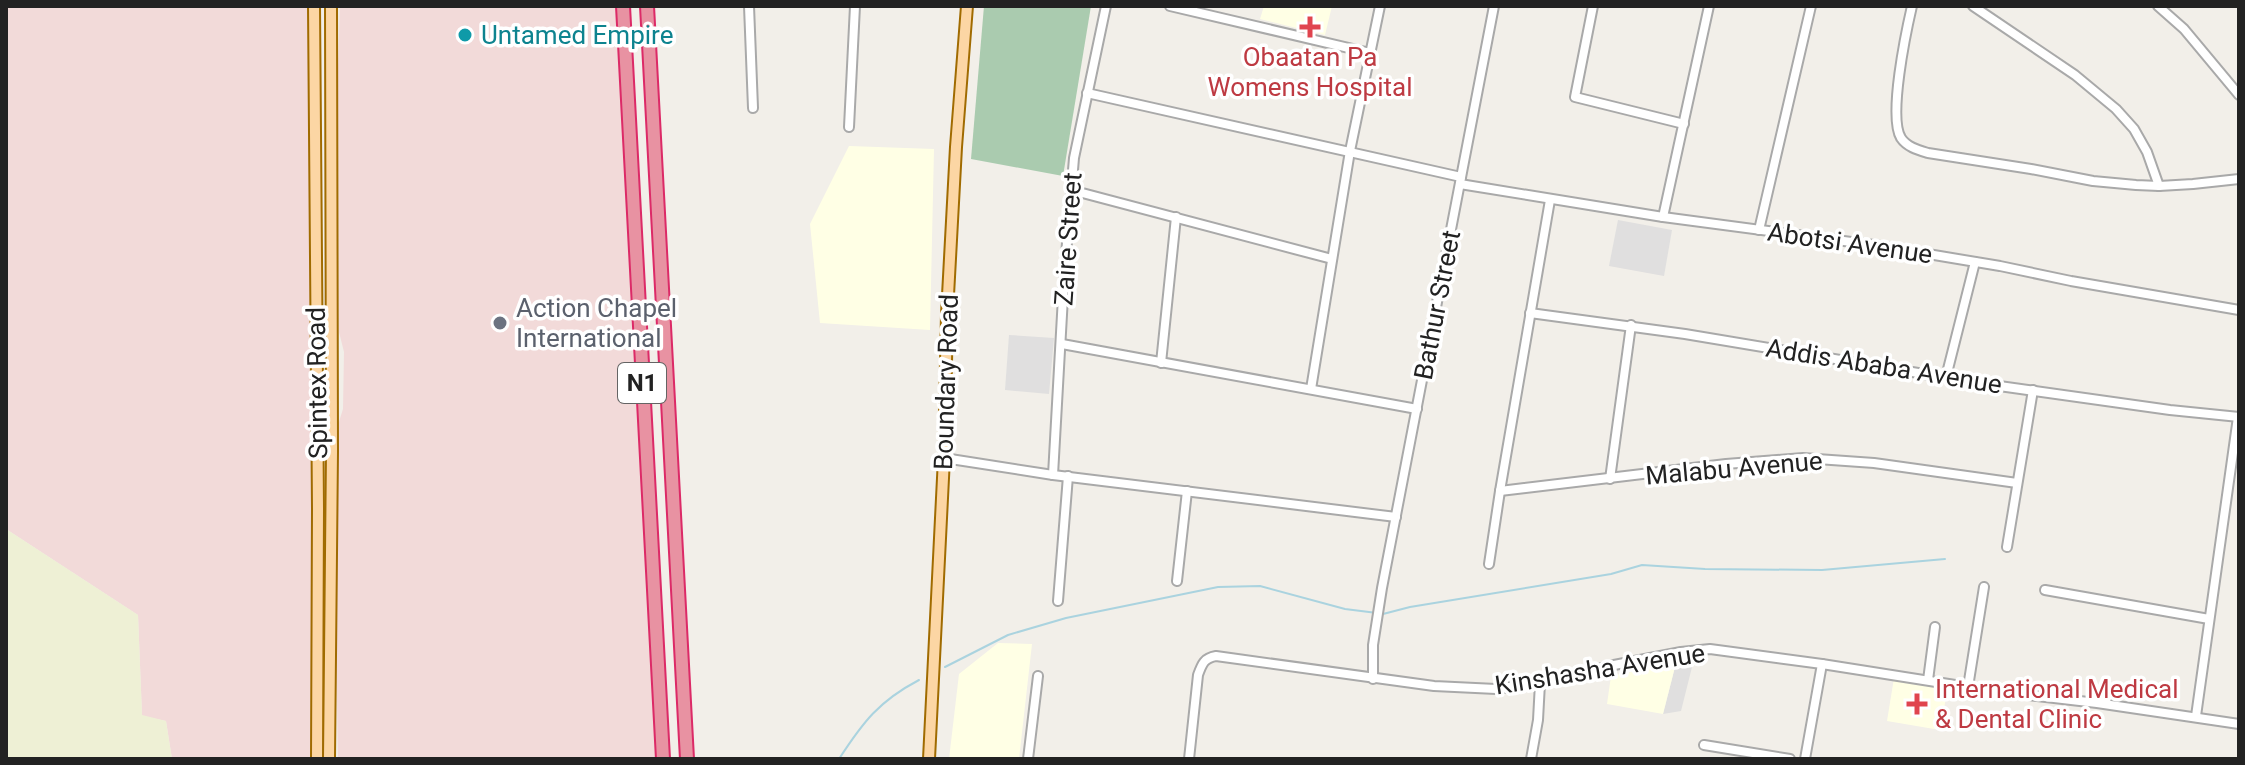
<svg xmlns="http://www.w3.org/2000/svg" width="2245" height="765" viewBox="0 0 2245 765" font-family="Roboto,sans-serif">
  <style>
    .residential { fill: #e0dfdf }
    .commercial { fill: #f2dad9 }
    .education { fill: #ffffe5 }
    .farmland { fill: #eef0d5 }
    .cemetery { fill: #aacbaf }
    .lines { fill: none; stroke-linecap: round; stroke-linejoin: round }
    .stream { stroke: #aad3df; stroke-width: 2 }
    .minor-casing { stroke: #a9a9a9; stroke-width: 12 }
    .major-casing { stroke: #a06b00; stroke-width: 14 }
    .highway-casing { stroke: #dc2a67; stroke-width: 16 }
    .minor { stroke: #fff; stroke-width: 8 }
    .major { stroke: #fcd6a4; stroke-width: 10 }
    .highway { stroke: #e892a2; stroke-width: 12 }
    .health-dot { fill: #e0444e; stroke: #fff; stroke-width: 3 }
    .culture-dot { fill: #0f9aa8; stroke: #fff; stroke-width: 3 }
    .worship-dot { fill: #6b7280; stroke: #fff; stroke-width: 3 }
    .labels { text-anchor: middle; stroke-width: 7; stroke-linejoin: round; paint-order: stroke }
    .shield { fill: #fff; stroke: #646464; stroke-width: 2 }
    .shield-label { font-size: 24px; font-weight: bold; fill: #222 }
    .culture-label { font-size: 26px; fill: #0d838f; stroke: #fff; text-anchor: start }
    .health-label { font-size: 26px; fill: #be3a42; stroke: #fff }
    .street-label { font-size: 26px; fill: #222; stroke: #fff }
    .worship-label { font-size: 26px; fill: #5b616d; stroke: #fff; text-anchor: start }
  </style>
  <rect width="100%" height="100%" fill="#f2efe9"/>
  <!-- residential -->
  <g class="residential">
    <path d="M1618,220l54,10 -8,46 -55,-10z"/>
    <path d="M1009,335l45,3 -5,56 -44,-4z"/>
    <path d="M1695,655l-14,56 -18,3 13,-51z"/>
  </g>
  <!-- commercial -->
  <g class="commercial">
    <path d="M6,6h304l3,493 -3,260h-138l-6,-38 -24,-5 -4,-101 -132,-86z"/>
    <path d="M340,6h279l11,243 30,510h-322l-2,-118 1,-213 6,-19 1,-57 -5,-20 -1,-266z"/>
  </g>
  <!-- education -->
  <g class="education">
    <path d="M1264,6h68l-7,29 -65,-16z"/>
    <path d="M849,146l85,3 -4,181 -110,-7 -10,-99z"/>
    <path d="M998,643l34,1 -13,115h-70l10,-85z"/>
    <path d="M1676,663l-13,51 -56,-10 4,-28z"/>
    <path d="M1894,678l54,9 -8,43 -53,-9z"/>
  </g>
  <!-- farmland -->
  <path class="farmland" d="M6,529l132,86 4,100 24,6 6,38h-166z"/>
  <!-- cemetery -->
  <path class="cemetery" d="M984,6h107l-28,170 -92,-17z"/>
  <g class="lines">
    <!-- stream -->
    <g class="stream">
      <path d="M1383,614l27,-7 201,-33 31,-9 63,4 117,1 123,-11"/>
      <path d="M945,667l63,-32 58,-17 152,-31 42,-1 85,23 32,4"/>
      <path d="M839,759c24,-37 40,-58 80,-79"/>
    </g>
    <defs>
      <g id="minor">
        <path d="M749,6l4,102"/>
        <path d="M1170,6l200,47"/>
        <path d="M1593,6l-18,91 109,27"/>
        <path d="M1912,6c-6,26 -24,111 -11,132 6,9 17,12 27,15l103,16 62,12 43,4 23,1 34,-2 46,-5"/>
        <path d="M1973,6l102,69 41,34 18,20 13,23 12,34"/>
        <path d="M2158,6l26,23 55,66"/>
        <path d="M1087,93l374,84"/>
        <path d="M849,127l6,-121"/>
        <path d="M1460,184l203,33 211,28 126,21 71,15 168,29"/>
        <path d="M1071,190l261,69"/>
        <path d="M1663,217l46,-211"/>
        <path d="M1759,230l52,-224"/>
        <path d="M1530,313l155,21 293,49 192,27 69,7"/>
        <path d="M1062,344l355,65"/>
        <path d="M1161,363l15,-146"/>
        <path d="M1946,377l29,-115"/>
        <path d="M1311,389l39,-238 30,-145"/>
        <path d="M944,458l109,17 343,42"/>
        <path d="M1053,475l11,-196 10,-121 32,-152"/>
        <path d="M1610,479l21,-154"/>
        <path d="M1500,491l226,-27 77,-6 71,5 143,20"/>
        <path d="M2007,547l26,-157"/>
        <path d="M1489,564l11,-73 50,-291"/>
        <path d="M1177,581l10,-90"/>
        <path d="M2045,590l164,29"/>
        <path d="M1058,601l10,-125"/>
        <path d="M1373,679v-34l9,-57 112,-582"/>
        <path d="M1928,680l7,-53"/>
        <path d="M1968,687l16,-100"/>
        <path d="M2196,716l42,-299"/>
        <path d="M1704,745l86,14"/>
        <path d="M1028,759l10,-83"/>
        <path d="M1189,759l9,-84c4,-11 6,-17 18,-19l218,30 62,3 44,-6 74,-18 67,-13 29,-3 112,15 171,27 104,12 142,21"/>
        <path d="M1531,759l7,-39 2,-37"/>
        <path d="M1805,759l17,-95"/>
      </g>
      <g id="major">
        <path d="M314,6l4,502 -1,251"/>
        <path d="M329,759l3,-308 -1,-445"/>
        <path d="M929,759l15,-301 3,-144 9,-167 11,-141"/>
      </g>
      <g id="highway">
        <path d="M623,6l40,753"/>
        <path d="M647,6l40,753"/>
      </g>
    </defs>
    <!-- minor casing -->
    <use href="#minor" class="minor-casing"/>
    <!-- major casing -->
    <use href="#major" class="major-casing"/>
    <!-- highway casing -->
    <use href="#highway" class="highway-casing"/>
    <!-- minor -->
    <use href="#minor" class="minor"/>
    <!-- major -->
    <use href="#major" class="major"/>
    <!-- highway -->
    <use href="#highway" class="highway"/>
  </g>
  <!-- markers -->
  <g class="health-dot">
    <path d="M1306 15h8v8h8v8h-8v8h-8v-8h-8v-8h8z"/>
    <path d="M1913 692h8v8h8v8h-8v8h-8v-8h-8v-8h8z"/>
  </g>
  <circle class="culture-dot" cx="465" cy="35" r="8"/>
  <circle class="worship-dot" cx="500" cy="323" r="8"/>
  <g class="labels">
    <!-- shield labels -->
    <rect class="shield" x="618" y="363" width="48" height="40" rx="6"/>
    <g class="shield-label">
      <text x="642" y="391">N1</text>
    </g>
    <!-- culture labels -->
    <g class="culture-label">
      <text x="481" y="44">Untamed Empire</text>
    </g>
    <!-- health labels -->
    <g class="health-label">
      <text x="1310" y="66">Obaatan Pa<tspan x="1310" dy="30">Womens Hospital</tspan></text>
      <text x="1935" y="698" text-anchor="start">International Medical<tspan x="1935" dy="30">&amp; Dental Clinic</tspan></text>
    </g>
    <!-- street labels -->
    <g class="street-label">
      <text transform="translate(1068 239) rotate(-86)" y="9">Zaire Street</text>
      <text transform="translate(1850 243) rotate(8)" y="9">Abotsi Avenue</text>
      <text transform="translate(1437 305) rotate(-79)" y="9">Bathur Street</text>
      <text transform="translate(1884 366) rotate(9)" y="9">Addis Ababa Avenue</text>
      <text transform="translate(946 382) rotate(-88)" y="9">Boundary Road</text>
      <text transform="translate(317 383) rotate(-91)" y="9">Spintex Road</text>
      <text transform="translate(1734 468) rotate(-5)" y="9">Malabu Avenue</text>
      <text transform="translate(1600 669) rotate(-9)" y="9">Kinshasha Avenue</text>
    </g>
    <!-- worship labels -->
    <g class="worship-label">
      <text x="516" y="317">Action Chapel<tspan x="516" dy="30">International</tspan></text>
    </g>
  </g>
  <!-- border -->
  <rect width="2245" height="765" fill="none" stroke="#222222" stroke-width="16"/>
</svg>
